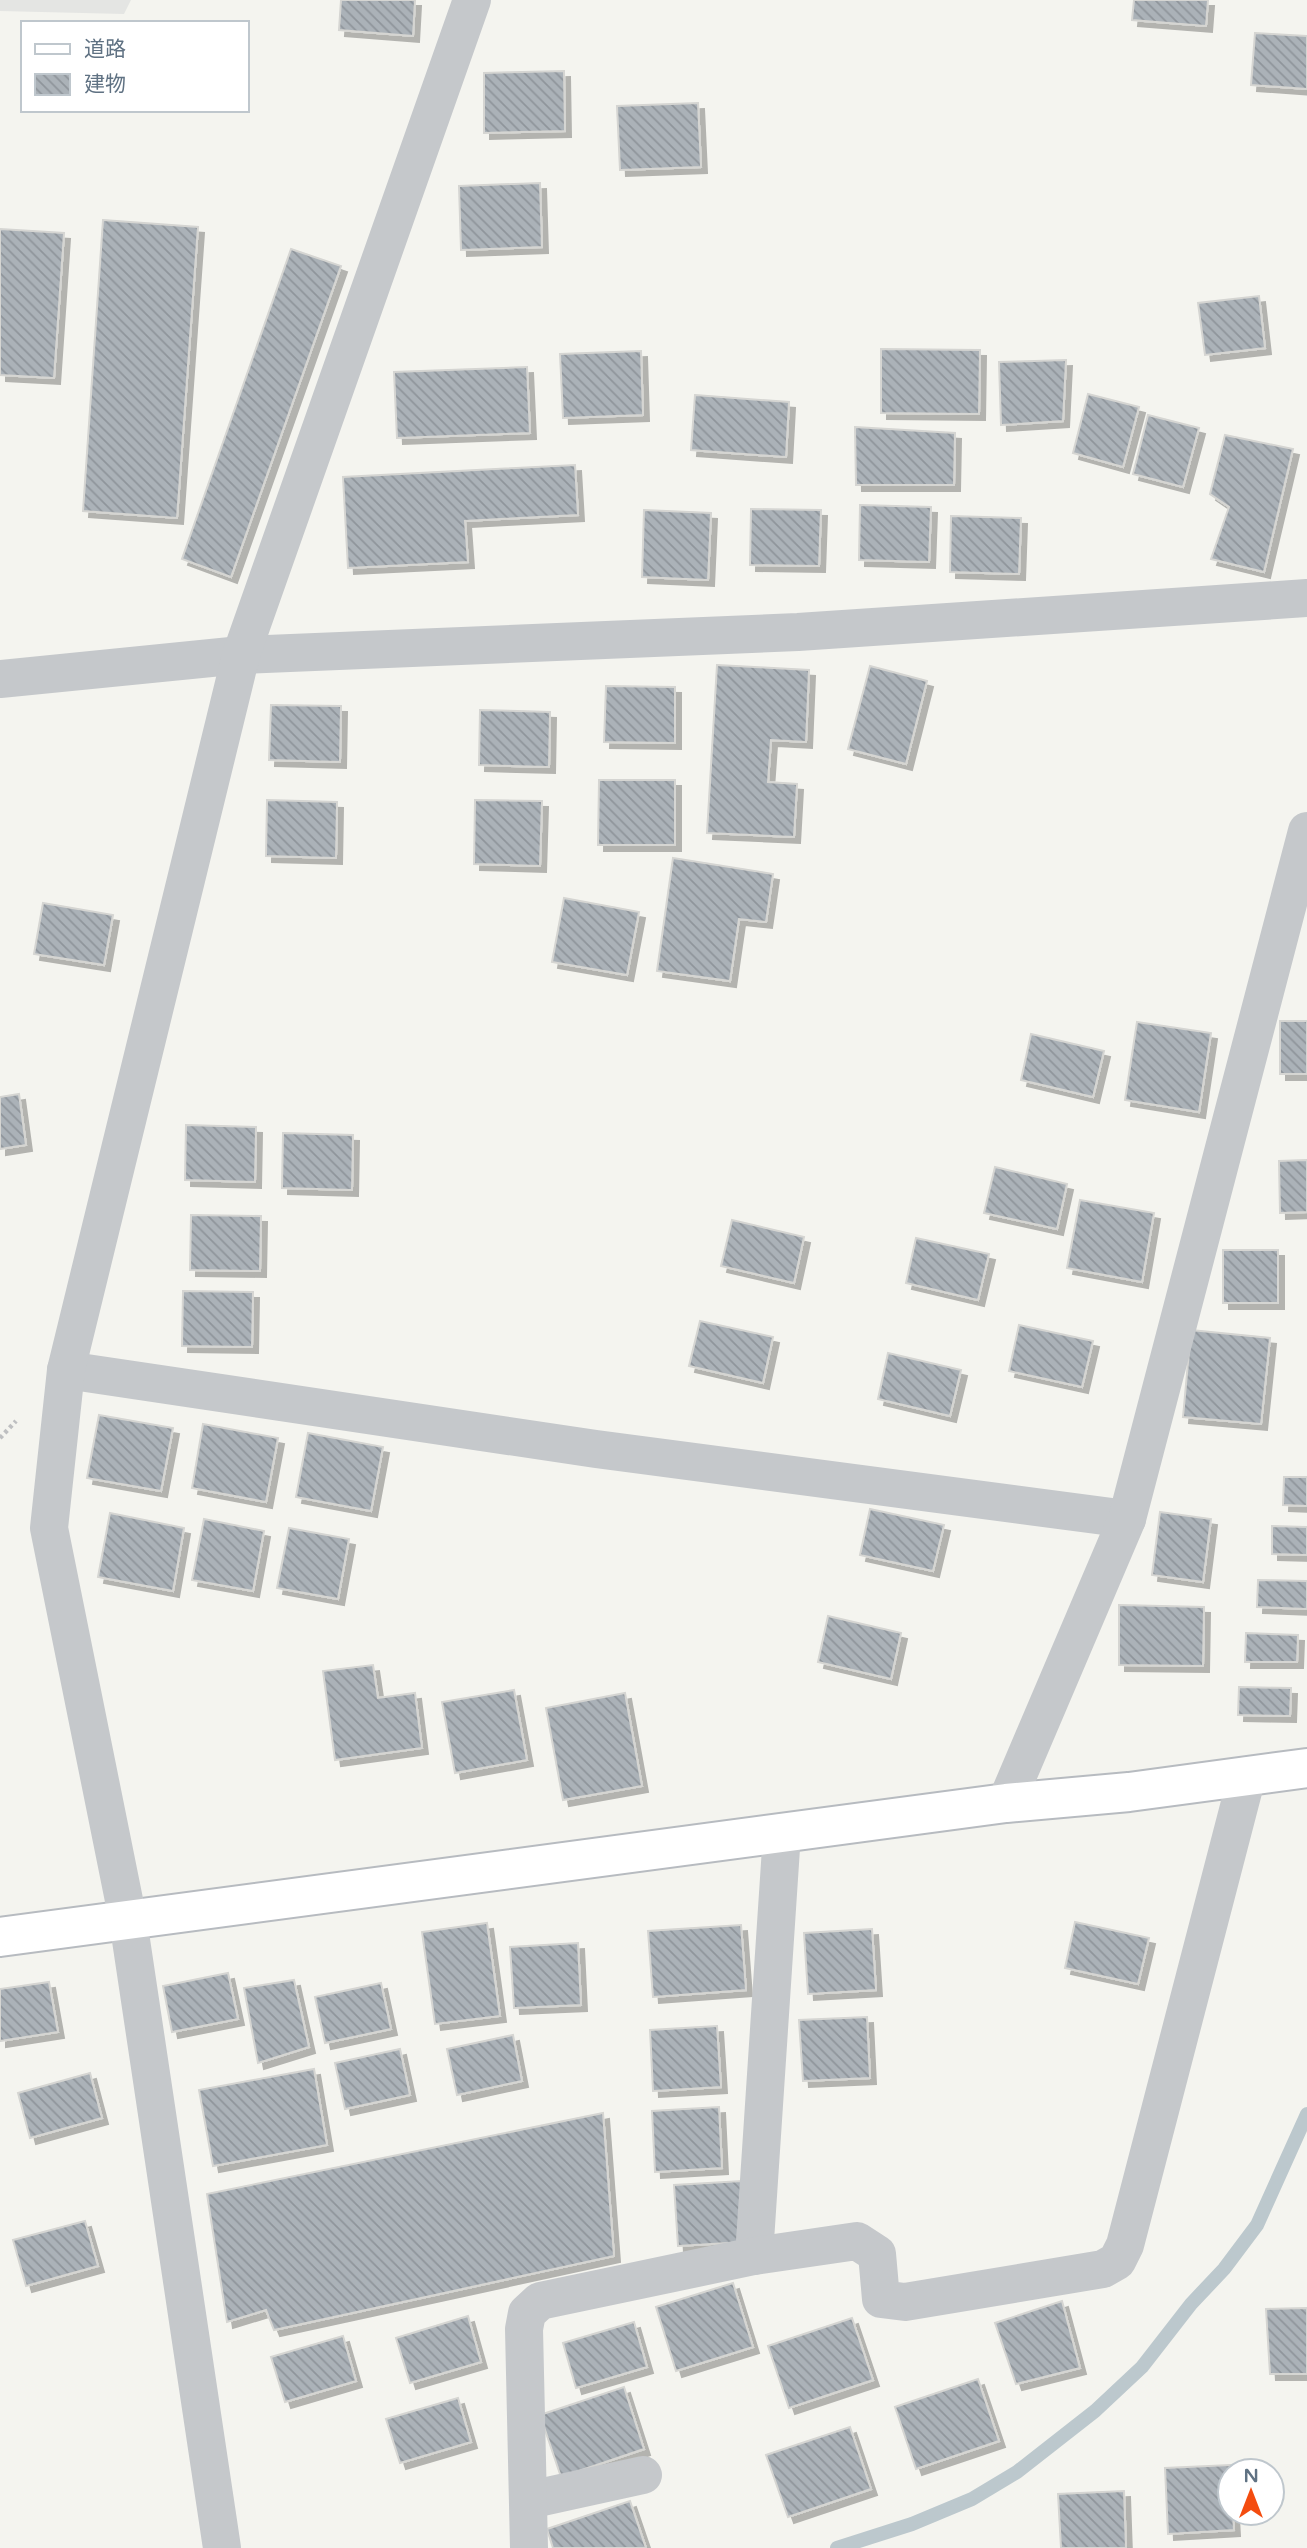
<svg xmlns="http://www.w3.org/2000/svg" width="1307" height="2548" viewBox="0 0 1307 2548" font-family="'Varela Round','Noto Sans JP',sans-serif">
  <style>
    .built { fill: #e4e5e3 }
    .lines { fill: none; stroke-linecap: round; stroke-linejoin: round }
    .stream { stroke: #bcc8cd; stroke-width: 14 }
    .building { fill: url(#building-back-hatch); stroke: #d5d5d2; stroke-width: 2; filter: url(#shadow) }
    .secondary-casing { stroke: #b7bbc0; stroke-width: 42 }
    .path { stroke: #bebfc1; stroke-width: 4.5; stroke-dasharray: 3.5 3.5; stroke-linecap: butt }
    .street { stroke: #c5c8cb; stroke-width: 38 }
    .secondary { stroke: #fff; stroke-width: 38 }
  </style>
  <defs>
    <pattern id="building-back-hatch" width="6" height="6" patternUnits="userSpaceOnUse" patternTransform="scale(1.75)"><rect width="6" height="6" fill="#abb2b8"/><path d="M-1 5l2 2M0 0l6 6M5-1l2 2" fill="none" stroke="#8f959b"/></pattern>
    <filter id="shadow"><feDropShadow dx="6" dy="6" stdDeviation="0" flood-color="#0004"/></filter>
  </defs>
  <rect width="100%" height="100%" fill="#f4f4ef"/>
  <!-- built -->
  <path class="built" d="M0,0h131l-7,14 -124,-3z"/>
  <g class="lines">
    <!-- stream -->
    <path class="stream" d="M837,2548l75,-24 60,-25 45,-27 78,-61 47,-44 49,-63 33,-35 33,-44 50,-111"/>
  </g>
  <!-- building -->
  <g class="building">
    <path d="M341,0h74l-2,36 -74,-6z"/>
    <path d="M1134,0h74l-2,26 -74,-6z"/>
    <path d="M1255,33l52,3v53l-56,-4z"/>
    <path d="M564,71l1,60 -81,2v-60z"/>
    <path d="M698,103l3,64 -81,3 -3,-64z"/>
    <path d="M540,183l2,64 -81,3 -2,-64z"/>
    <path d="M103,220l95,7 -21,291 -94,-7z"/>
    <path d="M0,229l64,4 -10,145 -54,-3z"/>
    <path d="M291,249l50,17 -110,311 -49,-18z"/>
    <path d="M1259,296l6,52 -60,7 -7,-52z"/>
    <path d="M881,349l99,1 -1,64 -98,-1z"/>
    <path d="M641,351l2,64 -80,3 -3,-64z"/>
    <path d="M1066,360l-3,61 -62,4 -2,-63z"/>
    <path d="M527,367l3,66 -133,5 -3,-66z"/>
    <path d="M1088,394l51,13 -16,60 -50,-14z"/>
    <path d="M695,395l94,7 -3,55 -95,-7z"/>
    <path d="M1148,415l51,13 -16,59 -50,-13z"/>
    <path d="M855,427l100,6 -1,52h-98z"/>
    <path d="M1225,435l68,14 -29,123 -53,-13 18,-52 -19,-13z"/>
    <path d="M575,465l3,50 -113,6 3,41 -120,6 -5,-91z"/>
    <path d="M860,505l71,2 -2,55 -70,-2z"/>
    <path d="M751,509l70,1 -2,56 -69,-1z"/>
    <path d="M644,510l67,3 -3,67 -66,-3z"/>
    <path d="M951,516l70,2 -2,56 -69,-2z"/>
    <path d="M717,665l92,5 -3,72 -35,-2 -3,42 29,2 -3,53 -87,-4z"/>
    <path d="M870,666l57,15 -21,83 -58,-15z"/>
    <path d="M606,686l69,1v56l-71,-1z"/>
    <path d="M271,705l70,1 -1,56 -71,-2z"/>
    <path d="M480,710l70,2 -1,55 -70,-2z"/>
    <path d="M599,780h76v65h-77z"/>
    <path d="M267,800l70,2 -1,56 -70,-2z"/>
    <path d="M475,800l67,1 -2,65 -66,-2z"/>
    <path d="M673,858l100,16 -7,48 -27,-3 -9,62 -73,-10z"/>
    <path d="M564,898l75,14 -12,63 -75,-13z"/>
    <path d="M43,903l70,12 -9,50 -70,-11z"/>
    <rect x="1280" y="1021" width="27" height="53"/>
    <path d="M1137,1022l74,11 -12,79 -74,-12z"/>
    <path d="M1031,1034l73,17 -11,46 -72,-17z"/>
    <path d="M19,1094l7,51 -26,4v-52z"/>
    <path d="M186,1125l70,2 -1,55 -70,-2z"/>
    <path d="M283,1133l70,2 -1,55 -70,-2z"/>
    <path d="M1307,1160v52l-27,1 -1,-52z"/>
    <path d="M995,1167l72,17 -10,45 -73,-16z"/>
    <path d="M1080,1200l74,13 -12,69 -75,-14z"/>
    <path d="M191,1215l70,1 -1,55 -70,-1z"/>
    <path d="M732,1220l72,17 -10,46 -73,-17z"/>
    <path d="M916,1238l73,16 -11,46 -72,-17z"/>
    <rect x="1223" y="1250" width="55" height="53"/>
    <path d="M183,1291l70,1 -1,55 -70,-1z"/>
    <path d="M700,1321l73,16 -10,46 -74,-17z"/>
    <path d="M1019,1325l74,16 -11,46 -73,-16z"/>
    <path d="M1191,1330l79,8 -9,86 -78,-7z"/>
    <path d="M888,1353l73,17 -11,46 -72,-17z"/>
    <path d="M99,1415l74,13 -12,63 -74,-13z"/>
    <path d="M203,1424l75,14 -12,64 -74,-14z"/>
    <path d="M308,1433l75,14 -12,64 -75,-14z"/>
    <path d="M1284,1477h23v29l-24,-1z"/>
    <path d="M870,1509l74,16 -11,46 -73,-16z"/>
    <path d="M1160,1512l51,7 -8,63 -51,-7z"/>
    <path d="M110,1513l74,15 -11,63 -75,-14z"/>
    <path d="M204,1519l60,12 -11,60 -61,-11z"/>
    <path d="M1272,1526l35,1v28l-35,-1z"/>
    <path d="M289,1528l60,11 -11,60 -61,-11z"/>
    <path d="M1258,1580l49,1v28l-50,-2z"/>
    <path d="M1119,1605l85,2 -1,59 -84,-1z"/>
    <path d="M828,1616l73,17 -10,46 -73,-17z"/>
    <path d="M1246,1633l52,2 -1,27h-52z"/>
    <path d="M373,1665l5,33 37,-5 7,55 -87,12 -12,-89z"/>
    <path d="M1239,1687l52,1 -1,28 -52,-1z"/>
    <path d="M514,1690l13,70 -72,13 -13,-71z"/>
    <path d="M625,1693l17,93 -79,14 -17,-92z"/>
    <path d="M1075,1922l74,16 -11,46 -73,-16z"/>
    <path d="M487,1923l13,93 -65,8 -13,-92z"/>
    <path d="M741,1925l5,65 -93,7 -5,-66z"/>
    <path d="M872,1929l4,61 -68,4 -4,-61z"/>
    <path d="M578,1943l3,62 -67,3 -4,-61z"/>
    <path d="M228,1973l10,46 -66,13 -9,-46z"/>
    <path d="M294,1980l15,67 -51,16 -14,-75z"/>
    <path d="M49,1982l9,50 -58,9v-52z"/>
    <path d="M381,1983l10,46 -66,14 -10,-46z"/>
    <path d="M867,2017l3,61 -67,3 -4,-61z"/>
    <path d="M717,2026l4,61 -68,4 -3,-61z"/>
    <path d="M513,2035l9,46 -65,14 -10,-46z"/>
    <path d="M400,2049l10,46 -65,14 -10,-46z"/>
    <path d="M314,2069l13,76 -114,21 -14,-76z"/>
    <path d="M90,2073l12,45 -72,20 -12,-45z"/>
    <path d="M719,2107l3,61 -67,4 -3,-61z"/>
    <path d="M603,2113l11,143 -340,74 -8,-20 -39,12 -20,-128z"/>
    <path d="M742,2181l3,61 -67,4 -4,-61z"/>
    <path d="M85,2221l13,45 -72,20 -13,-46z"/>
    <path d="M733,2283l20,64 -77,24 -20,-64z"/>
    <path d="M1062,2301l18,67 -64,16 -21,-61z"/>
    <path d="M1307,2308v66h-37l-4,-65z"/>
    <path d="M468,2316l13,46 -71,21 -14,-45z"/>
    <path d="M852,2318l21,62 -84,28 -21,-62z"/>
    <path d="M634,2322l13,45 -71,21 -13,-45z"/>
    <path d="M343,2336l13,45 -71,21 -14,-45z"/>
    <path d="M978,2379l21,62 -83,28 -21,-62z"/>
    <path d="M624,2387l20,62 -83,28 -21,-62z"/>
    <path d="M458,2398l13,44 -71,21 -14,-44z"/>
    <path d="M850,2427l21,62 -83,28 -22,-62z"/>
    <path d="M1230,2465v48h3l1,17 -66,4 -3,-66z"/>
    <path d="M1124,2491l2,57h-65l-3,-54z"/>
    <path d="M630,2501l16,47h-93l-6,-19z"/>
  </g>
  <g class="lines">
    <defs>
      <path id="secondary" d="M0,1937l1006,-134 123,-11 178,-24"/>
    </defs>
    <!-- secondary casing -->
    <use href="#secondary" class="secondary-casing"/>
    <!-- path -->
    <path class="path" d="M0,1438l16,-17"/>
    <!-- street -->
    <g class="street">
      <path d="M0,679l241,-24 557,-23 509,-34"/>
      <path d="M66,1370l530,79 531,70"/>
      <path d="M1006,1803l121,-284 180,-688"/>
      <path d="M754,2256l28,-423"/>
      <path d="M529,2500l114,-25"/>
      <path d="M222,2548l-94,-628 -79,-392 17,-158 175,-715 231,-655"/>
      <path d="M529,2548l-5,-219 3,-16 13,-12 214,-45 103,-15 20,13 4,45 24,3 198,-33 14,-8 8,-16 122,-469"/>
    </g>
    <!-- secondary -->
    <use href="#secondary" class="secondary"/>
  </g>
  <!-- legend -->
  <rect x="21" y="21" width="228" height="91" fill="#ffffff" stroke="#bfc7cd" stroke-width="2"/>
  <rect x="35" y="44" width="35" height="10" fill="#ffffff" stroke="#bfc7cd" stroke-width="2"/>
  <text x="84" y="56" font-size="21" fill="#607283">道路</text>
  <rect x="35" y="74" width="35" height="21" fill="url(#building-back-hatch)" stroke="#bfc7cd" stroke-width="2"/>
  <text x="84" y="91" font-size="21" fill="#607283">建物</text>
  <!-- north arrow -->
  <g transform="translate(1251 2492)"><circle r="33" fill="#ffffff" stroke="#bfc7cd" stroke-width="2"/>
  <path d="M0-5L12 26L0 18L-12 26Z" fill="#f44c0f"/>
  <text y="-10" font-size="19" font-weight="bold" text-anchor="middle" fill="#607283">N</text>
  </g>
</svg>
